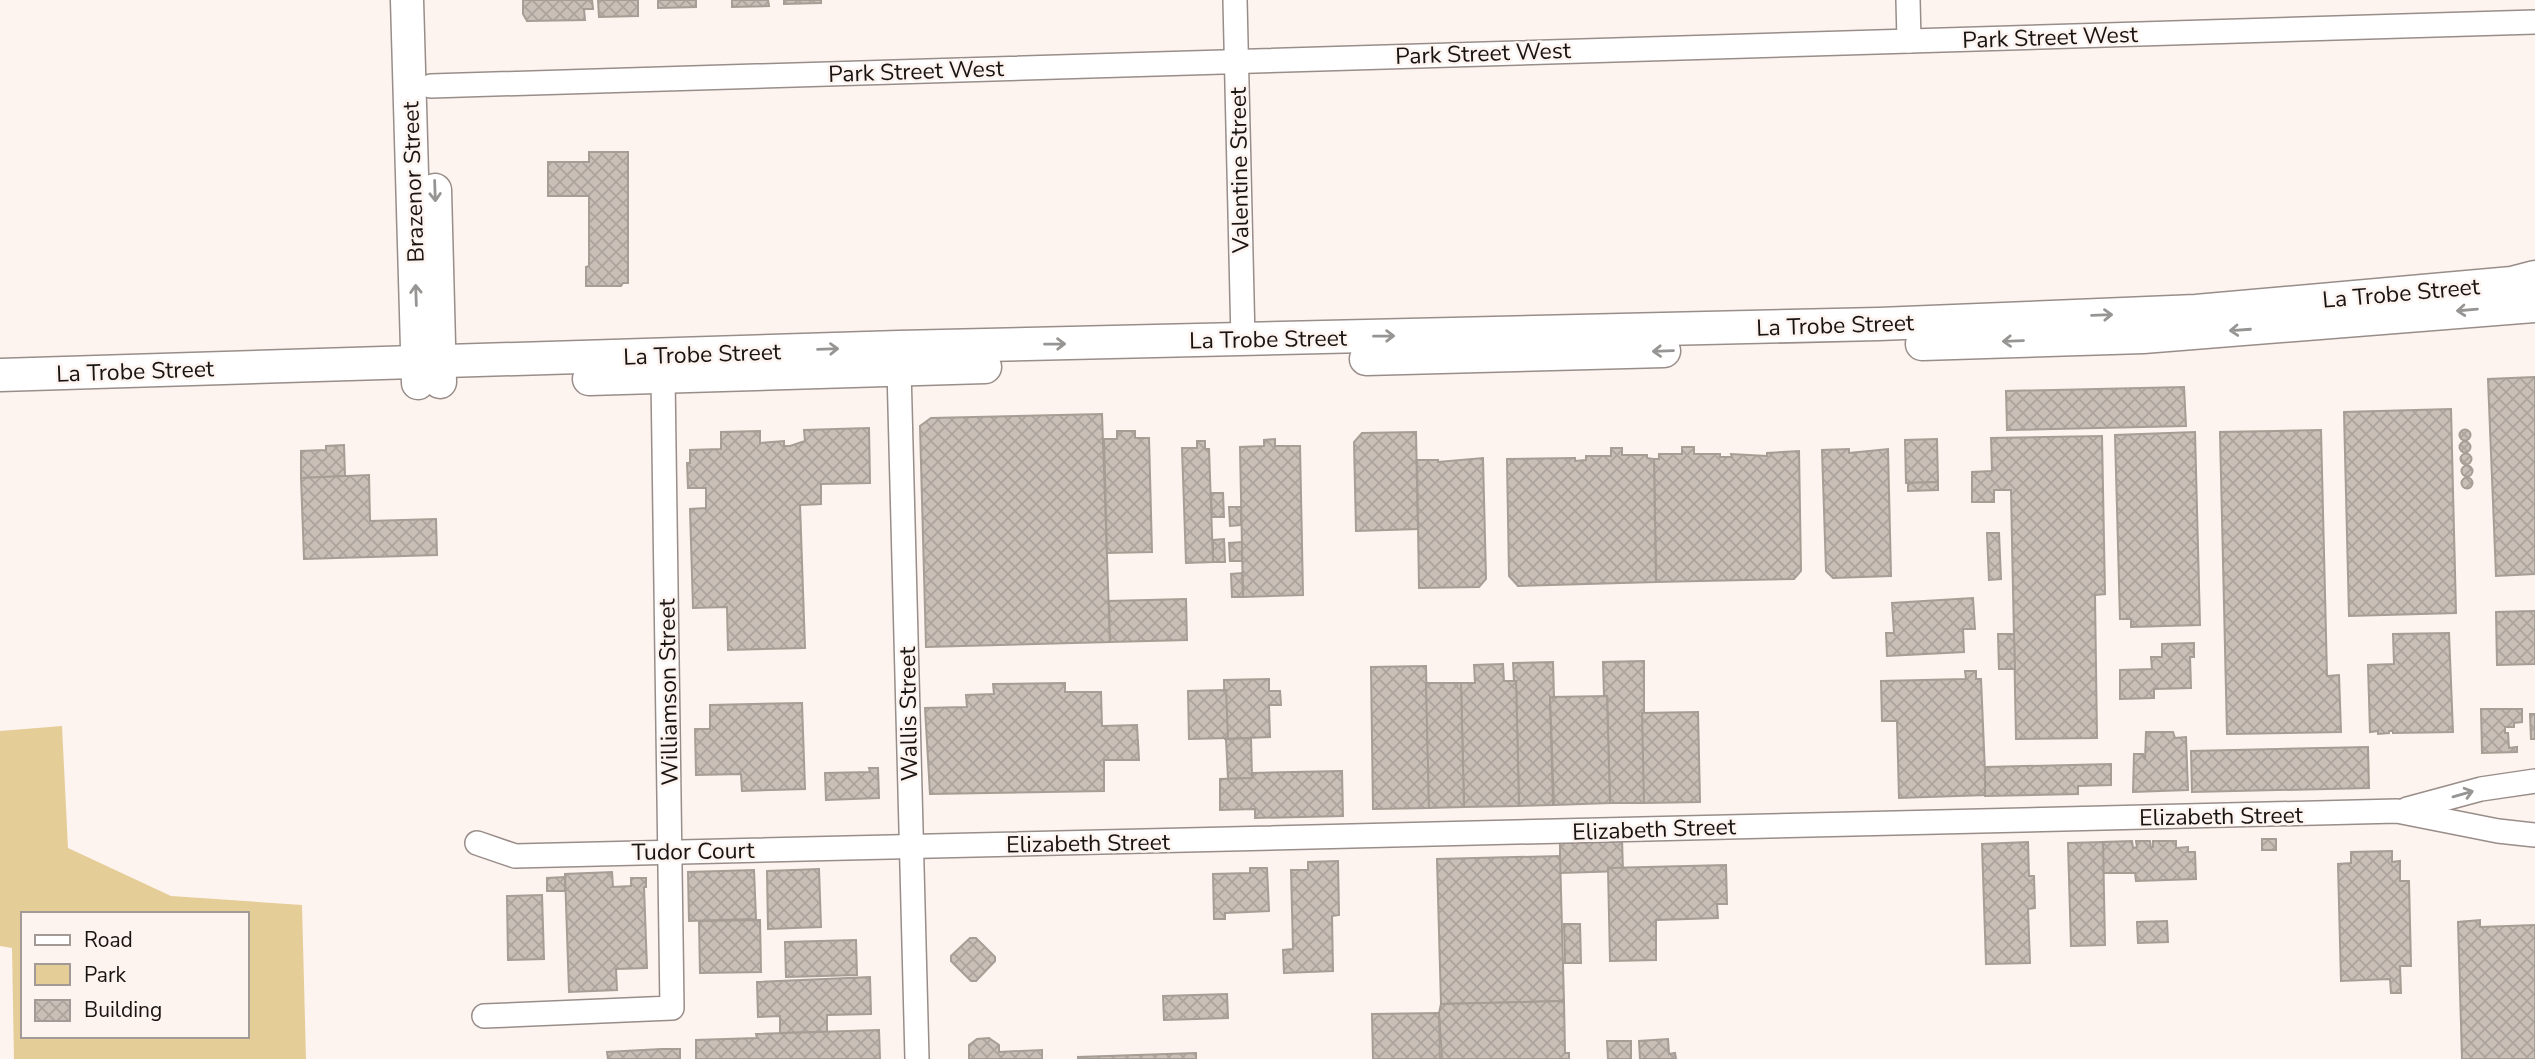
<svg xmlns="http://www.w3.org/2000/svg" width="2535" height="1059" viewBox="0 0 2535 1059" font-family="'Nunito Sans',sans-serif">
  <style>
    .green { fill: #e5cd98; fill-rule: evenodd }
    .building { fill: url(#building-cross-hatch); stroke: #a69d95; stroke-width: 2 }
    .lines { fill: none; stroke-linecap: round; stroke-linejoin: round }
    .minor-casing { stroke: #998d89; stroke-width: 26 }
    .secondary-casing { stroke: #998d89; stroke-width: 35 }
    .minor { stroke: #fff; stroke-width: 23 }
    .secondary { stroke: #fff; stroke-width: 32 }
    .oneway { stroke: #979594 }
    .labels { text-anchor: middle; stroke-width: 5; stroke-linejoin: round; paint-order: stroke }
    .street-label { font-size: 23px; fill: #181412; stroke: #fdf3ef }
  </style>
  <defs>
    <pattern id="building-cross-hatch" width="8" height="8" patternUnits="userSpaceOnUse" patternTransform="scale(1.75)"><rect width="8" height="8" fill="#c9bfb7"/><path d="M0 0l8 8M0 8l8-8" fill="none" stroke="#aca39c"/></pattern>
  </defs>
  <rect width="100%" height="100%" fill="#fdf3ef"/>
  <!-- green -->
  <path class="green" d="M62,726l6,122 103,48 131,9 4,154h-292l-2,-111 -12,-2v-215zM23,914h224v122h-224z"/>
  <!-- building -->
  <g class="building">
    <path d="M523,0h69l1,9h-9l1,11 -58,1 -4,-7z"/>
    <path d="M598,0h40v16l-39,1z"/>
    <path d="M658,0h38v7l-38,1z"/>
    <path d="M732,0h36l1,6 -37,1z"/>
    <path d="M784,0h37v3l-37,1z"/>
    <path d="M589,152h39v131h-5l-2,3h-35v-19l3,-1v-70h-41v-34h41z"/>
    <path d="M2535,377v197l-39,2 -8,-197z"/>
    <path d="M2184,387l2,39 -179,4 -1,-39z"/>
    <path d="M2451,409l5,204 -107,3 -5,-204z"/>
    <path d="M1102,414l8,228 -184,5 -6,-221 11,-8z"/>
    <path d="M869,428l1,55 -49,1v20l-21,1 5,143 -77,2 -1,-43 -34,1 -3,-99 16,-1v-20h-18l-1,-25h3v-13l31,-1v-17l39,-1v12l24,-2v5h6l15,-5 -1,-11z"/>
    <circle cx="2465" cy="435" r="5.5"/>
    <path d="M2321,430l6,246 12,-1 2,57 -114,2 -7,-302z"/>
    <path d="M1117,431h18v7h14l3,114 -45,1 -3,-114h13z"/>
    <path d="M1416,432l2,97 -62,2 -2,-89 8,-9z"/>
    <path d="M2195,432l5,193 -69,2v-8h-11l-5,-184z"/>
    <path d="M2102,436l3,158 -10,1 2,143 -81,1 -5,-249h-17v12h-22v-30l20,-1 -1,-33z"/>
    <path d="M1275,439v7h25l3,149 -60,2 -3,-150 24,-1v-6z"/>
    <path d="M1937,439l1,43 -32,1 -1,-43z"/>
    <path d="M1197,441h8v8h4l4,113 -27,1 -4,-115h15z"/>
    <circle cx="2465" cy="447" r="5.5"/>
    <path d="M344,445l1,31 -44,2v-27l25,-1v-4z"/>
    <path d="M1682,447h12v7h26v3h12l-1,-3 36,2v-3l32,-2 2,120 -7,8 -138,3 -2,-123h5v-5h23z"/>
    <path d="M1611,448h11v7h25v3l7,1 2,123 -138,4 -9,-10 -2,-117 68,-1v3l11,-1v-4h25z"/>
    <path d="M1849,449v4l39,-4 3,127 -58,2 -7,-7 -4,-121z"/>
    <circle cx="2466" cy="459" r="5.5"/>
    <path d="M1483,458l3,121 -7,8 -60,1 -2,-128h21v2z"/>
    <circle cx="2467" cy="471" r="5.5"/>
    <path d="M369,475l1,46 66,-2 1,36 -133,4 -3,-81z"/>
    <circle cx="2467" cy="483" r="5.5"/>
    <path d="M1938,482v8l-30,1v-8z"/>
    <path d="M1211,493h12l1,24h-12z"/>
    <path d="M1229,507h12v18l-11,1z"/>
    <path d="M1987,533h12l2,46 -12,1z"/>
    <path d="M1224,539l1,23h-12v-22z"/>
    <path d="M1242,542v19h-12l-1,-18z"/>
    <path d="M1242,573l1,24h-11l-1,-23z"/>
    <path d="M1973,598l2,31h-12l1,23 -77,4 -1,-23h8l-2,-30z"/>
    <path d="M1186,599l1,41 -77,2 -1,-41z"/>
    <path d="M2535,611v53l-38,1 -1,-53z"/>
    <path d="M2449,633l4,99 -60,1v-2h-4v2l-11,1v-3l-8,1 -2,-67 26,-1 -1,-30z"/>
    <path d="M1998,634h16l1,35h-16z"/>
    <path d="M2194,643v14h-4l1,31 -37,1v9l-34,1v-29l32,-1 -1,-12h11v-13z"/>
    <path d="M1644,661v142h-34l-3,-107h-3l-1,-34z"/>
    <path d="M1553,662l1,35h-4l3,108 -34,1 -3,-125h-2l-1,-18z"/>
    <path d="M1503,664l1,17h12l3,125 -55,1 -3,-124h14l-1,-18z"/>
    <path d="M1426,666l3,142 -56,1 -2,-142z"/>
    <path d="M1965,671h11v8h5l5,116 -87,3 -2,-77h-15l-1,-40 85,-2z"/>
    <path d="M1269,679v12h11l1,14h-12l1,32 -45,2 -1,-59z"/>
    <path d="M1065,683v9h36l1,34 35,-1 2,35h-35v31l-174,3 -5,-86 42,-1 -1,-12 28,-1 -1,-10z"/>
    <path d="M1426,683h35l3,124 -35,1z"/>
    <path d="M1226,690l2,48 -39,1 -1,-48z"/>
    <path d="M1607,696l3,107 -56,2 -4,-108z"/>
    <path d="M802,703l3,86 -63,2 -1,-17 -45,1 -1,-46h15v-24z"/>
    <path d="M2481,709h41v13l-8,1v4h-9v6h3l1,15 8,-1v5l-35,1z"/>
    <path d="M1698,712l2,90 -56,1 -2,-90z"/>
    <path d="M2530,714h5v25h-4z"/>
    <path d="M2146,732h27l2,6 11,-1 2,53 -55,2 1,-38h9l2,6z"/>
    <path d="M1251,738l1,40 -24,1 -2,-40z"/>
    <path d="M2368,747l1,41 -177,4 -1,-41z"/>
    <path d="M2111,764v21l-33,1v8l-93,2v-29z"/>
    <path d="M869,768h9l1,30 -53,2 -1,-27 45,-1z"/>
    <path d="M1342,771l1,45 -88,2v-9l-35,1v-31l32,-1 1,-5z"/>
    <path d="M1622,839l1,32 -63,2v-33z"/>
    <rect x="2262" y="839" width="14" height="11"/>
    <path d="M2132,841l1,7 4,-1 -1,-6h14l1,7 2,-1v-6h23v7l12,-1v5h7l1,27 -60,2 -1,-8h-32v-31z"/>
    <path d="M2028,842l1,34h5l1,32 -7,1 2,54 -44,1 -4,-120z"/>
    <path d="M2103,842l2,103 -34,1 -3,-103z"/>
    <path d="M2392,851v11l8,-1v20h9l2,85h-11l1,27h-10l-1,-14 -49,2 -3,-117 13,-1v-11z"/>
    <path d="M1560,856l4,145 -123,3 -4,-145z"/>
    <path d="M1338,861l1,54 -7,1 1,55 -49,2 -1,-23 10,-1 -2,-79h17v-8z"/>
    <path d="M1726,865l1,39h-10l1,14 -62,2v40l-46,1 -2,-93z"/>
    <path d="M1250,868h17l2,43 -44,2v6h-11l-1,-45 37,-1z"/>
    <path d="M819,869l2,58 -53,2 -1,-58z"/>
    <path d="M754,870l2,49 -67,2 -1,-49z"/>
    <path d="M612,872l1,15 18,-1v-8h15v9h-2l3,81 -31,1 1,21 -48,2 -4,-118z"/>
    <path d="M565,877v14h-18v-13z"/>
    <path d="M542,895l2,64 -36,1 -1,-64z"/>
    <path d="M760,920l1,52 -61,1 -1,-52z"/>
    <path d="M2480,920v7l55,-2v134h-73l-4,-137z"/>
    <path d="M2167,921l1,21 -30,1 -1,-21z"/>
    <path d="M1564,924h16l1,39h-16z"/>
    <path d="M970,938h6l19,19v4l-19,20h-5l-20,-20v-5z"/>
    <path d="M856,940l1,35 -71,2 -1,-35z"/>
    <path d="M870,977l1,37 -44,1v17l-47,1v-17l-22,1 -1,-35z"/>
    <path d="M1227,994l1,24 -64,2 -1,-24z"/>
    <path d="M1564,1001l1,52h4v6h-129l2,-2 -3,-44 2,-9z"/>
    <path d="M1439,1013l1,46h-67l-1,-45z"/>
    <path d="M879,1030l1,29h-184v-19l61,-2 -1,-4z"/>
    <path d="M989,1038l10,7v7l43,-2v9h-73v-14l8,-6z"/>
    <path d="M1668,1039l1,15 6,-1 1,6h-36l-1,-18z"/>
    <path d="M1607,1041h24v18h-23z"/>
    <path d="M662,1049h18v10h-72l-1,-7z"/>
    <path d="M1196,1053v6h-118v-2z"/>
  </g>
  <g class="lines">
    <defs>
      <g id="minor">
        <path d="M1235,0l8,340"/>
        <path d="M1908,0l1,41"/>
        <path d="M431,86l2104,-64"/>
        <path d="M899,369l18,690"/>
        <path d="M2407,809l74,-20 54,-8"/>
        <path d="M477,843l38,13 1882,-45 101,20 37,4"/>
        <path d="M484,1016l188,-8 -9,-631"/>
      </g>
      <g id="secondary">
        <path d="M407,0l11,383"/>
        <path d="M435,190l5,192"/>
        <path d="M1922,344l221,-7 392,-31"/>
        <path d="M1366,359l298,-8"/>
        <path d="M0,375l899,-28 980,-23 317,-13 316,-28 23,-6"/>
        <path d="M589,379l396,-12"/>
      </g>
    </defs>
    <!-- minor casing -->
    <use href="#minor" class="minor-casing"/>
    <!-- secondary casing -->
    <use href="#secondary" class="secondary-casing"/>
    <!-- minor -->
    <use href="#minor" class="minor"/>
    <!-- secondary -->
    <use href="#secondary" class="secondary"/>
  </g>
  <!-- one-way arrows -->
  <defs><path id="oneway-shaft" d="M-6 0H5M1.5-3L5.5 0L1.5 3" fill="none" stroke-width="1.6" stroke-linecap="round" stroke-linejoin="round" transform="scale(1.75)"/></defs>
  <g class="oneway">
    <use href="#oneway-shaft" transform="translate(435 191) rotate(88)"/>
    <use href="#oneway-shaft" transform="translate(416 295) rotate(-92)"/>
    <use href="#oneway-shaft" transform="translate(2467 310) rotate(175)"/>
    <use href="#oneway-shaft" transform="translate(2102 315) rotate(-2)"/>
    <use href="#oneway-shaft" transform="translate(2240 330) rotate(176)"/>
    <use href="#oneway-shaft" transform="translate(1384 336) rotate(-1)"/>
    <use href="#oneway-shaft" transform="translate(2013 341) rotate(178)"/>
    <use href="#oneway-shaft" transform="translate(1055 344) rotate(-1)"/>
    <use href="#oneway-shaft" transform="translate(828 349) rotate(-2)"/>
    <use href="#oneway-shaft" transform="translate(1663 351) rotate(178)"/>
    <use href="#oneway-shaft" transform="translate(2463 794) rotate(-16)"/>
  </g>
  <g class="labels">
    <!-- street labels -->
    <g class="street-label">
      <text transform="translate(2050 37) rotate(-2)" y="8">Park Street West</text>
      <text transform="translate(1483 53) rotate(-2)" y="8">Park Street West</text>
      <text transform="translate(916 71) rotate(-2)" y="8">Park Street West</text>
      <text transform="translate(1239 170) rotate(-91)" y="8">Valentine Street</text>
      <text transform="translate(413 182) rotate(-92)" y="8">Brazenor Street</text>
      <text transform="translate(2401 293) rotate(-5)" y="8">La Trobe Street</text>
      <text transform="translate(1835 325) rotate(-2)" y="8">La Trobe Street</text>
      <text transform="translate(1268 339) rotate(-1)" y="8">La Trobe Street</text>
      <text transform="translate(702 354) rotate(-2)" y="8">La Trobe Street</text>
      <text transform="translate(135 371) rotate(-2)" y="8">La Trobe Street</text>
      <text transform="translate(668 692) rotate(-91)" y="8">Williamson Street</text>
      <text transform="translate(908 714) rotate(-91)" y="8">Wallis Street</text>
      <text transform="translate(2221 816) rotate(-1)" y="8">Elizabeth Street</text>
      <text transform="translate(1654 829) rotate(-2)" y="8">Elizabeth Street</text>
      <text transform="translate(1088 843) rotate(-1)" y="8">Elizabeth Street</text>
      <text transform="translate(693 851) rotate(-1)" y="8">Tudor Court</text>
    </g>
  </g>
  <!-- legend -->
  <rect x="21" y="912" width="228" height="126" fill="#fdf3ef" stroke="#a19a97" stroke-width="2"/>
  <rect x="35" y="935" width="35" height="10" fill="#ffffff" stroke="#a19a97" stroke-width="2"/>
  <text x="84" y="947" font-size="21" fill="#181412">Road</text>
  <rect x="35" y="964" width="35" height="21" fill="#e5cd98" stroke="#a19a97" stroke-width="2"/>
  <text x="84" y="982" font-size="21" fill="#181412">Park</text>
  <rect x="35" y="1000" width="35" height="21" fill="url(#building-cross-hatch)" stroke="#a19a97" stroke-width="2"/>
  <text x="84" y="1017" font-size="21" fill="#181412">Building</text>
</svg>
